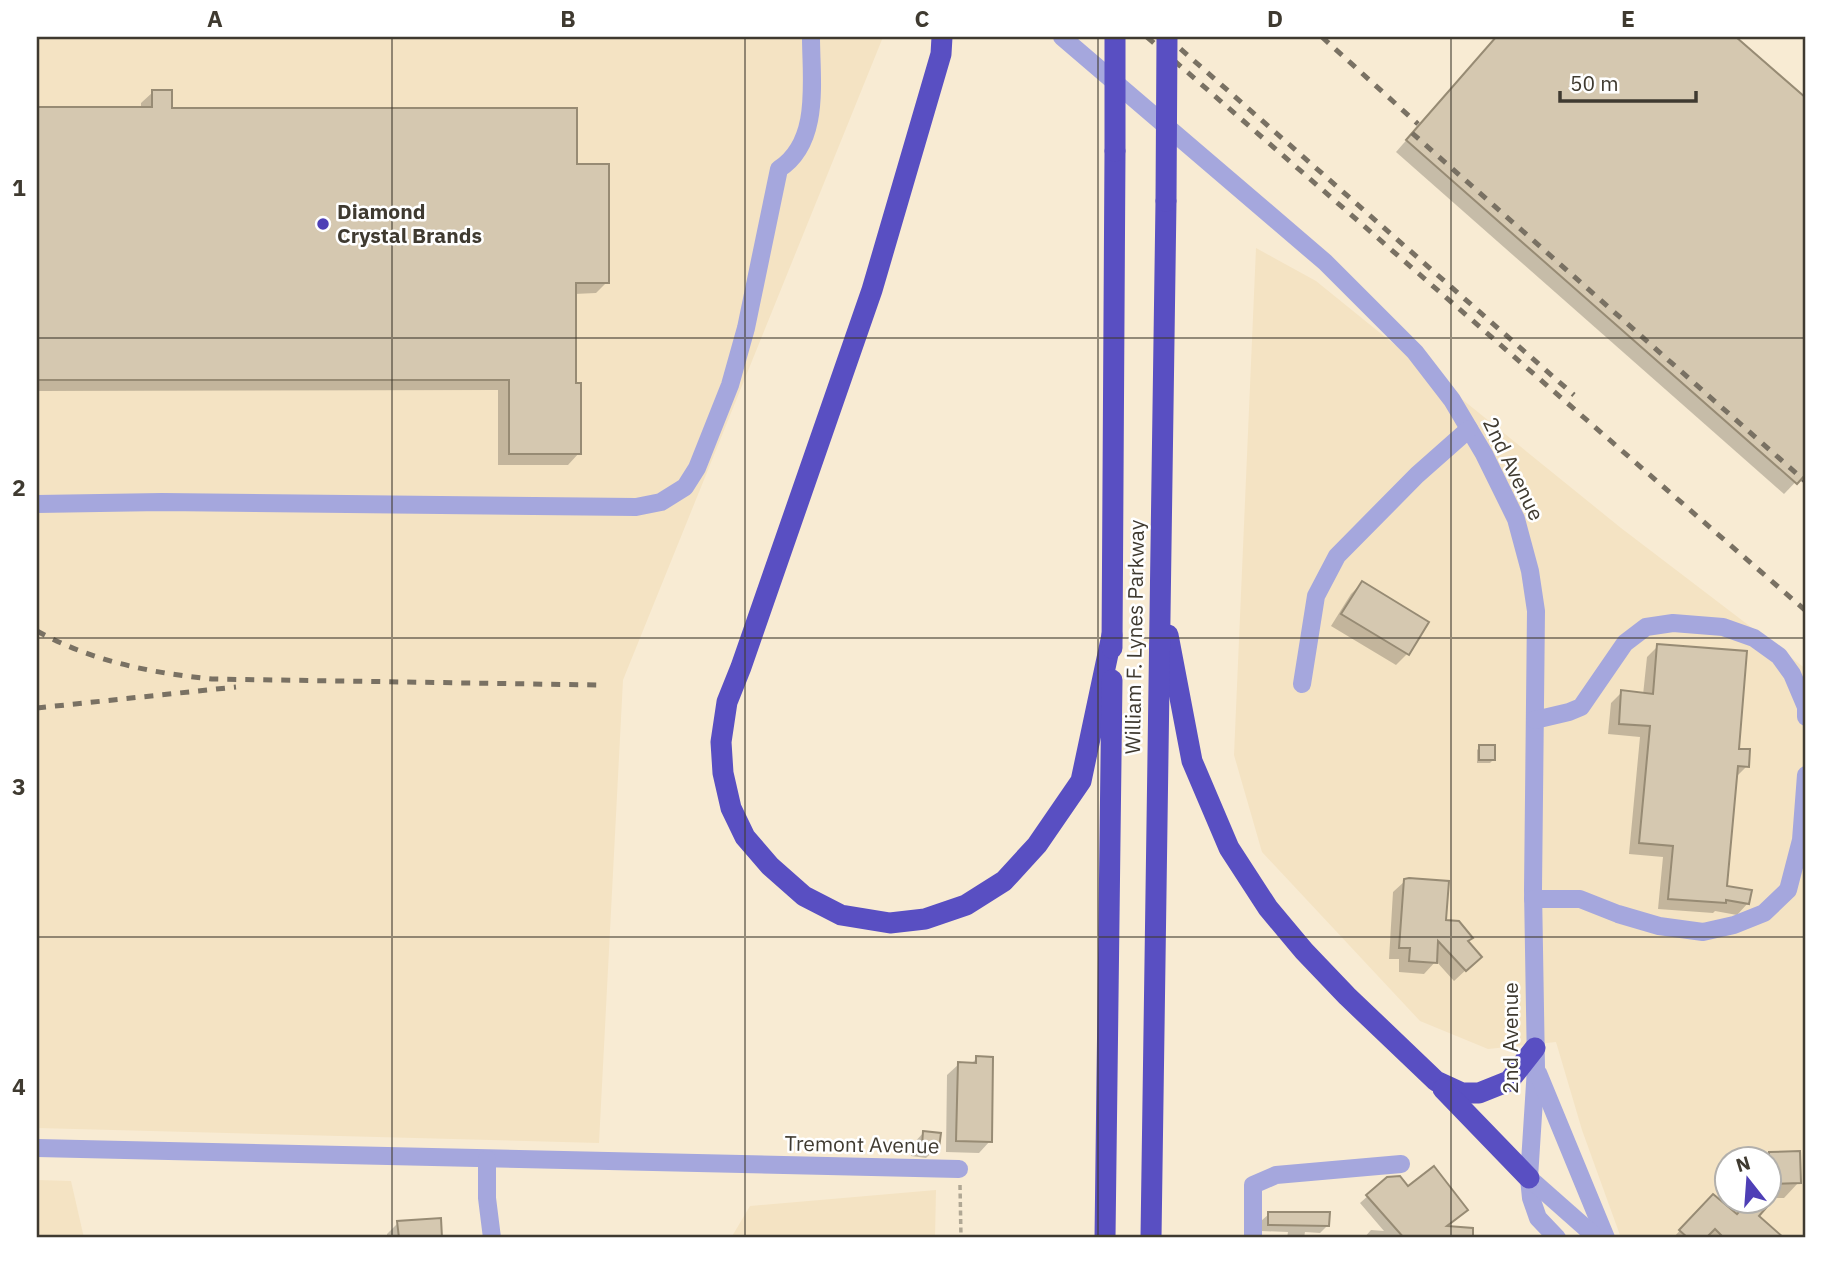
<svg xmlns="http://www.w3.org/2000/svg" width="1843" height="1275" viewBox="0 0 1843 1275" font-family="'IBM Plex Sans',sans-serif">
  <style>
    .built { fill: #f4e3c3; fill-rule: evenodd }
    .shadow { fill: #0003 }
    .building { fill: #d5c8b0; stroke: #978b74; stroke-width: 2 }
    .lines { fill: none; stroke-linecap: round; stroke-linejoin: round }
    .path { stroke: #b0a794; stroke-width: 3.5; stroke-dasharray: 5 3.5; stroke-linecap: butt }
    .minor { stroke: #a5a7dd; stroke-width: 18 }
    .highway { stroke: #594fc2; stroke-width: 21 }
    .rail { stroke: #797163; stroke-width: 5; stroke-dasharray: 9 9; stroke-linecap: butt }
    .highway-bridge { stroke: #594fc2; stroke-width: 21 }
    .grid { fill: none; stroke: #3f3a30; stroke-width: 2; stroke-opacity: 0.55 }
    .poi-dot { fill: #4e3fb6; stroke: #fff; stroke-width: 2.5 }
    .labels { text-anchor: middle; stroke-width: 5; stroke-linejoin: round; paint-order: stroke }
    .poi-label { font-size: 21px; font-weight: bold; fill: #3f3a30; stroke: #fff; text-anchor: start }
    .street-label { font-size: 21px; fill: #3f3a30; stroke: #fff }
    .neatline { fill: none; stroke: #3f3a30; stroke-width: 2.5 }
    .grid-label { font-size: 23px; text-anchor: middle; font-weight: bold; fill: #3f3a30 }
  </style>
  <rect width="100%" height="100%" fill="#f8ebd3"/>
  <!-- built -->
  <g class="built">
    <path d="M37,37h846l-260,643 -24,463 -562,-15z"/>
    <path d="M1256,248l60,33 305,247 185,141v569h-185l-39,-108 -26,-88 -68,7 -68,-28 -158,-169 -28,-97zM1728,1160h42v42h-42z"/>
    <path d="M37,1180l34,1 13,57h-47z"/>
    <path d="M936,1190l-1,48h-204l19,-32z"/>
  </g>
  <!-- shadow -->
  <g class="shadow">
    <path d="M1497,37h236l73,63v371l-22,23 -388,-342z"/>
    <path d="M153,92l17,18 405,56 32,116 -11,11 -22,1v91l5,68 -11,12h-70v-75l-461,1v-282h104v-6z"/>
    <path d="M1362,583l65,39 -20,32 -11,11 -65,-39 20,-32z"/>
    <path d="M1658,646l89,120 -11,11 -10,111 22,15 -11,12 -22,-4 -2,2 -55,-4 5,-52 -34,-3 11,-117 -32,-3 3,-31 11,-11 21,3 4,-38z"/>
    <path d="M1480,747l13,13 -3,3h-13v-13z"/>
    <path d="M1405,881l39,41 24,46 -14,13 -18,-20 -12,13 -25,-2v-13h-10l4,-67z"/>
    <path d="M977,1058l13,83 -11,12 -33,-1 1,-77 12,-11h12z"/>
    <path d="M924,1132l14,15 -12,11 -15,-2 2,-12z"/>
    <path d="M1799,1153v29l-15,16h-14v-38h-9l6,-6z"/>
    <path d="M1388,1178l57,49 24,3 -1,8h-104l7,-8 13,1 -24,-28z"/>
    <path d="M1698,1211l38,5h21l24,22h-108z"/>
    <path d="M1269,1214l58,12 -7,7 -15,-1 -1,6h-17l1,-6 -27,-1v-10z"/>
    <path d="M439,1220l1,18h-53v-4l11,-11z"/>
  </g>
  <!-- building -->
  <g class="building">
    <path d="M1496,37h240l70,61v376l-9,10 -391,-344z"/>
    <path d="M152,90h20v18h405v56h32v119h-33v100h5v71h-72v-74h-472v-273h115z"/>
    <path d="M1362,581l67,41 -20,33 -68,-41z"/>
    <path d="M1657,644l90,7 -8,98h11l-1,18 -11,-1 -11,120 25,4 -3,14 -23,-4v3l-58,-4 5,-53 -34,-3 11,-117 -31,-2 2,-34 32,4z"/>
    <rect x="1479" y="745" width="16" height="15"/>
    <path d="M1409,878l40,3 -3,39 13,1 14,17 -5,3 14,16 -16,14 -28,-30 -1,22 -28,-2 1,-13h-11l5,-69z"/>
    <path d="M976,1056l17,1 -1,85 -36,-1 2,-79 18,1z"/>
    <path d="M923,1131l18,2 -2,15 -17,-2z"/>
    <path d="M1800,1151l1,32 -32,1v-32z"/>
    <path d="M1434,1166l34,44 -21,16 26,2v10h-69l-38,-43 21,-18 13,-1 8,10z"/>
    <path d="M1713,1194l24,20 12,-13h23l-13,15 25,22h-60l-9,-9 -9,9h-18l-9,-8z"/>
    <path d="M1268,1212h62l-1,14 -61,-1z"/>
    <path d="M441,1218l1,20h-43l-2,-17z"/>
  </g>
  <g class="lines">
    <!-- path -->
    <path class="path" d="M960,1185l1,53"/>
    <!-- minor -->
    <g class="minor">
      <path d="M1062,37l263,225 90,90 37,48 32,54 32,65 14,52 6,40 -3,279 3,178 -7,110 2,20 7,20 19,20"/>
      <path d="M37,504l125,-2 474,5 25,-5 24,-15 12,-19 33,-83 16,-57 33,-159c42,-27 32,-89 32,-132"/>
      <path d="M1302,684l14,-88 21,-40 80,-81 52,-46"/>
      <path d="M1535,720l34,-8 12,-5 44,-64 21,-16 27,-4 50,4 31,11 25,18 13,18 14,33v10"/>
      <path d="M1533,899h47l38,15 41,12 44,6 31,-7 30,-12 24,-23 13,-50 5,-65"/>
      <path d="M1538,1073l68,165"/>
      <path d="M37,1148l922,21"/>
      <path d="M487,1159v39l5,40"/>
      <path d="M1529,1178l68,60"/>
      <path d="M1253,1238v-53l23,-10 125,-11"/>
    </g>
    <!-- highway -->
    <g class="highway">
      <path d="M942,37l-1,17 -69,236 -131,377 -14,35 -6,40 2,31 8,35 14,29 25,29 34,30 37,19 49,8 35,-4 41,-14 38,-24 33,-36 44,-64 31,-146"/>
      <path d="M1168,635l24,126 37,87 39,60 36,43 43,45 89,85 26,12h17l30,-12 26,-33"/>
      <path d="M1112,648l3,-497"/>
      <path d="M1443,1089l86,89"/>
      <path d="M1105,1238l7,-558"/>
      <path d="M1151,1238l15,-1037"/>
    </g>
    <!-- rail -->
    <g class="rail">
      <path d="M1147,37l659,574"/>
      <path d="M1167,37l407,358"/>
      <path d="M1322,37l96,87"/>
      <path d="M1412,133l394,349"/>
      <path d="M37,631c54,30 114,42 175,48l385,6"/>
      <path d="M37,708l199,-21"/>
    </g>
    <!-- highway-bridge -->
    <g class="highway-bridge">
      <path d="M1115,151v-114"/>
      <path d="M1166,201l1,-164"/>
    </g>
  </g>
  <!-- grid -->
  <path class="grid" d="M392,37v1201M745,37v1201M1098,37v1201M1451,37v1201M37,338h1769M37,638h1769M37,937h1769"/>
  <!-- markers -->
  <circle class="poi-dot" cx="323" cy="224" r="7"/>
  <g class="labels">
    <!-- poi labels -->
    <g class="poi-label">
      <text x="337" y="219">Diamond<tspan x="337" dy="24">Crystal Brands</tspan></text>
    </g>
    <!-- street labels -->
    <g class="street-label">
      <text transform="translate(1513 469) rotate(64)" y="7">2nd Avenue</text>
      <text transform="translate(1135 637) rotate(-89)" y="7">William F. Lynes Parkway</text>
      <text transform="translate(1511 1038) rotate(-90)" y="7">2nd Avenue</text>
      <text transform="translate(862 1145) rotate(1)" y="7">Tremont Avenue</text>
    </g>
  </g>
  <!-- border -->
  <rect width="1843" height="1275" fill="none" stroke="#ffffff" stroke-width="77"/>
  <!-- north arrow -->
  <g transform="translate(1748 1180) rotate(343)"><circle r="33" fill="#ffffff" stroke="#b2b0ac" stroke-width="2"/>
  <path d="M0-5L12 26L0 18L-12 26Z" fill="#4e3fb6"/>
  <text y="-10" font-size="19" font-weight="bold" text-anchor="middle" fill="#3f3a30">N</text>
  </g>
  <!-- scale -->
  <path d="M1560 91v10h136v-10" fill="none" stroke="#3f3a30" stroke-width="3.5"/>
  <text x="1570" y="91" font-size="21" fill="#3f3a30" stroke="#ffffff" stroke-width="5" paint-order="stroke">50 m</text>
  <rect x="38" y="38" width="1766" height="1198" class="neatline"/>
  <g class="grid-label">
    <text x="215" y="27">A</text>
    <text x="568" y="27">B</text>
    <text x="922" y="27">C</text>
    <text x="1275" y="27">D</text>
    <text x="1628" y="27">E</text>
    <text x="19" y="196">1</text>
    <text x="19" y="496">2</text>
    <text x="19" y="795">3</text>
    <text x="19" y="1095">4</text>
  </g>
</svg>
